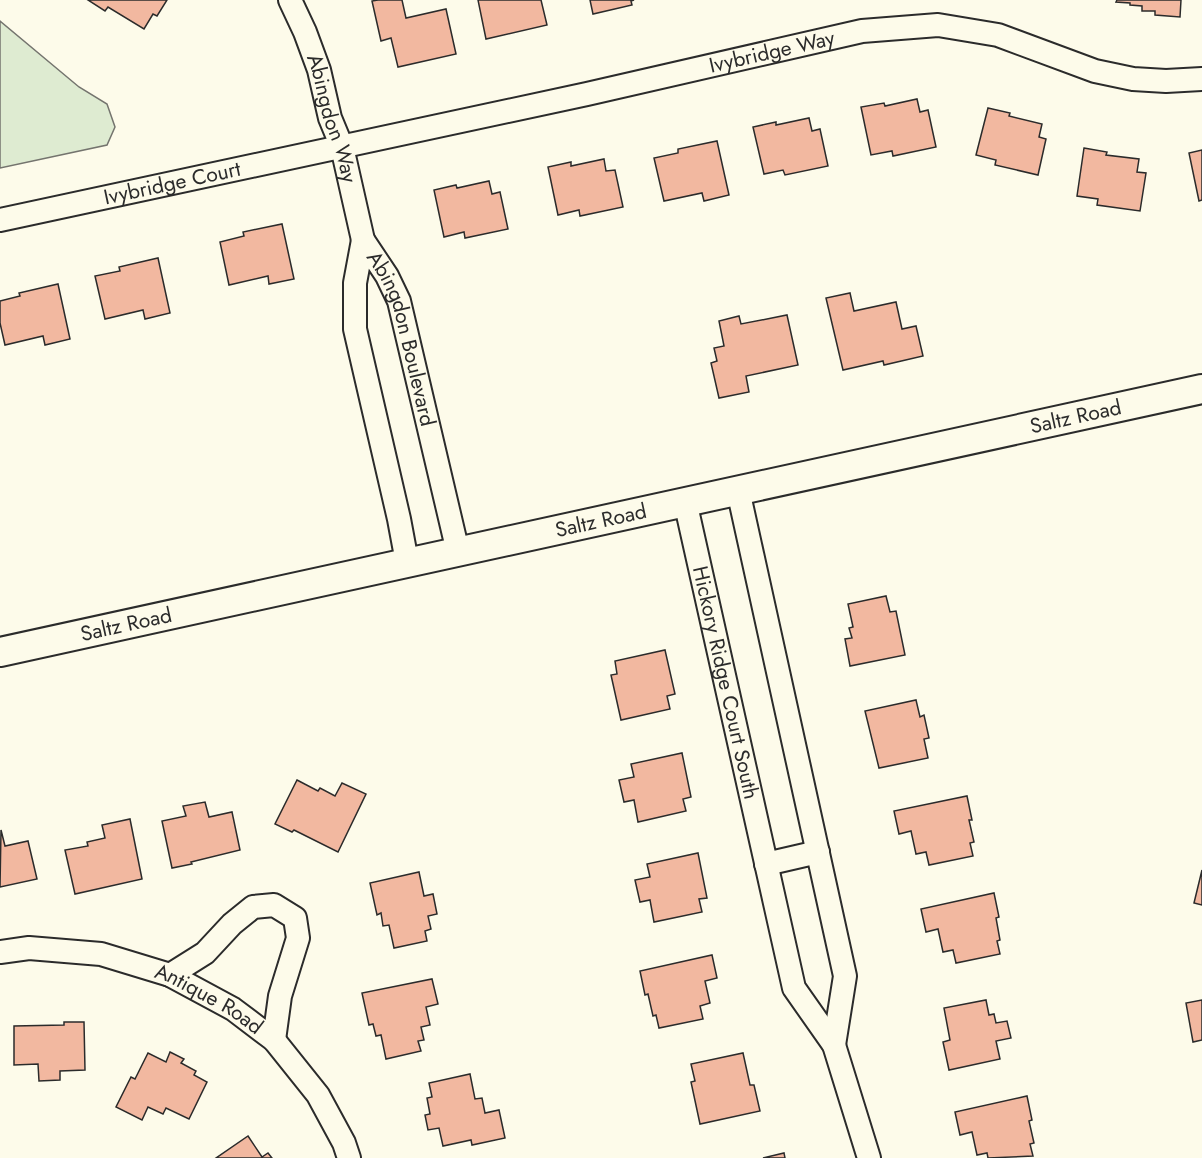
<svg xmlns="http://www.w3.org/2000/svg" width="1202" height="1158" viewBox="0 0 1202 1158" font-family="Jost,sans-serif">
  <style>
    .green { fill: #deebd1; stroke: #74746e; stroke-width: 1.5 }
    .building { fill: #f2b8a0; stroke: #2b2b2b; stroke-width: 1.5 }
    .lines { fill: none; stroke-linecap: round; stroke-linejoin: round }
    .minor-casing { stroke: #2b2b2b; stroke-width: 26 }
    .tertiary-casing { stroke: #2b2b2b; stroke-width: 32 }
    .minor { stroke: #fdfbea; stroke-width: 22 }
    .tertiary { stroke: #fdfbea; stroke-width: 28 }
    .labels { text-anchor: middle; stroke-width: 4.5; stroke-linejoin: round; paint-order: stroke }
    .street-label { font-size: 21px; fill: #2b2b2b; stroke: #fdfbea }
  </style>
  <rect width="100%" height="100%" fill="#fdfbea"/>
  <!-- green -->
  <path class="green" d="M0,21l79,66 28,17 8,23 -8,18 -107,23z"/>
  <!-- building -->
  <g class="building">
    <path d="M88,0h79l-10,16 -4,-2 -9,15 -36,-22 -3,4z"/>
    <path d="M378,0h24l4,18 40,-9 10,45 -58,13 -7,-29 -10,3 -9,-40z"/>
    <path d="M478,0h63l6,25 -61,14z"/>
    <path d="M590,0h44l-3,1 1,4 -39,9z"/>
    <path d="M1117,0h64l-1,17 -25,-2v-4h-13v-5l-12,-1v-2l-14,-1z"/>
    <path d="M917,99l3,13 8,-2 8,37 -43,9 -1,-5 -21,4 -10,-48 23,-4 1,3z"/>
    <path d="M988,108l22,5 -1,3 33,8 -3,13 7,2 -8,36 -43,-10 1,-5 -20,-5z"/>
    <path d="M809,118l3,13 8,-2 8,37 -43,9 -2,-5 -19,4 -11,-47 23,-5v3z"/>
    <path d="M717,141l12,54 -25,6 -2,-8 -38,8 -10,-43 24,-5v-4z"/>
    <path d="M1084,148l23,4 -1,3 33,4 -2,13 9,1 -6,38 -43,-6 1,-6 -21,-3z"/>
    <path d="M1202,150v50l-3,1 -10,-48z"/>
    <path d="M604,159l2,12 9,-1 8,37 -43,9 -1,-6 -21,5 -10,-48 23,-5v4z"/>
    <path d="M489,181l3,13 8,-2 8,37 -43,9 -1,-6 -20,5 -10,-47 22,-5 1,3z"/>
    <path d="M282,224l12,55 -25,5 -1,-8 -39,9 -9,-43 24,-6 -1,-4z"/>
    <path d="M158,258l12,55 -25,6 -2,-9 -38,9 -10,-43 25,-5 -1,-4z"/>
    <path d="M58,284l12,55 -25,6 -2,-9 -38,9 -5,-22v-22l20,-5 -1,-3z"/>
    <path d="M850,293l4,18 42,-9 6,27 14,-3 7,30 -39,9 -1,-4 -40,9 -17,-72z"/>
    <path d="M787,315l11,50 -52,11 3,16 -30,6 -8,-35 6,-2 -3,-13 10,-2 -5,-25 20,-5 2,8z"/>
    <path d="M886,596l4,16 6,-1 9,44 -55,11 -5,-27 7,-1 -3,-10 4,-1 -5,-23z"/>
    <path d="M665,650l10,44 -8,2 3,13 -49,11 -10,-45 6,-1 -2,-13z"/>
    <path d="M916,700l4,17 4,-2 5,23 -5,1 4,19 -49,10 -14,-57z"/>
    <path d="M682,753l9,44 -8,2 3,12 -48,11 -4,-22 -10,2 -5,-22 15,-3 -3,-13z"/>
    <path d="M297,780l21,11 2,-3 15,8 7,-13 24,11 -28,58 -44,-22 -2,2 -17,-8z"/>
    <path d="M967,796l5,24h-3l5,22 -4,1 3,13 -44,9 -3,-13 -10,2 -5,-23 -12,3 -5,-23z"/>
    <path d="M205,802l4,15 23,-5 8,38 -49,12 1,2 -20,4 -10,-47 24,-5 -3,-10z"/>
    <path d="M130,819l12,60 -67,15 -10,-44 23,-4 -1,-4 18,-4 -3,-13z"/>
    <path d="M1,830l4,16 23,-5 9,38 -37,8z"/>
    <path d="M698,853l9,45 -8,1 3,13 -48,10 -4,-22 -10,2 -5,-22 15,-3 -3,-13z"/>
    <path d="M1202,870v35l-8,-2z"/>
    <path d="M419,872l5,24 9,-2 4,20 -9,2 3,13 -6,2 2,10 -33,7 -5,-23 -6,1 -2,-13 -4,2 -7,-32z"/>
    <path d="M994,893l5,24 -3,1 4,22 -3,1 3,13 -44,9 -3,-13 -10,2 -5,-23 -12,3 -5,-23z"/>
    <path d="M712,955l5,23 -12,3 5,22 -10,3 3,13 -44,9 -3,-13 -3,1 -5,-22 -3,1 -5,-24z"/>
    <path d="M432,979l6,25 -12,3 4,18 -9,2 3,13 -6,1 3,10 -35,8 -5,-24 -5,1 -3,-12 -4,1 -7,-32z"/>
    <path d="M986,1000l3,15 5,-1 2,9 11,-2 4,17 -15,3 4,18 -51,11 -6,-28 7,-2 -6,-32z"/>
    <path d="M1202,1000v40l-9,2 -7,-39z"/>
    <path d="M64,1022h20l1,48 -25,1v9l-21,1 -1,-17 -24,1v-39l50,-1z"/>
    <path d="M170,1052l14,7 -3,4 15,8 -2,4 13,7 -18,37 -23,-11 -3,6 -15,-7 -6,13 -26,-13 15,-30 4,2 13,-26 18,9z"/>
    <path d="M743,1053l7,32h4l6,26 -60,13 -9,-42 4,-1 -4,-17z"/>
    <path d="M470,1074l5,25 7,-1 3,15 14,-3 6,28 -33,7 -1,-5 -28,6 -4,-18 -11,2 -3,-15 5,-1 -3,-16 5,-1 -3,-14z"/>
    <path d="M1027,1096l5,24 -3,1 5,22 -4,1 3,12 -45,2 -1,-5 -10,2 -5,-23 -12,3 -5,-23z"/>
    <path d="M248,1136l14,21 6,-4 4,5h-56z"/>
    <path d="M784,1153l1,5h-22z"/>
  </g>
  <g class="lines">
    <defs>
      <g id="minor">
        <path id="s1" d="M290,0l15,32 14,38 11,48 12,29 21,93"/>
        <path id="s2" d="M0,220l587,-126 275,-63 76,-6 60,10 97,36 38,8 33,2 36,-2"/>
        <path d="M738,490l107,486 -11,69"/>
        <path id="s3" d="M685,501l109,487 40,57 35,113"/>
        <path id="s4" d="M407,562l-8,-43 -44,-190v-46l8,-43 24,36 12,25 59,251"/>
        <path d="M766,864l52,-12"/>
        <path id="s5" d="M0,952l29,-4 72,6 69,21 63,34 41,31 44,55 26,48 5,15"/>
        <path d="M170,975l35,-22 27,-29 21,-17 21,-2 21,13 3,20 -18,58 -6,44"/>
      </g>
      <g id="tertiary">
        <path id="s6" d="M0,652l1202,-263"/>
      </g>
    </defs>
    <!-- minor casing -->
    <use href="#minor" class="minor-casing"/>
    <!-- tertiary casing -->
    <use href="#tertiary" class="tertiary-casing"/>
    <!-- minor -->
    <use href="#minor" class="minor"/>
    <!-- tertiary -->
    <use href="#tertiary" class="tertiary"/>
  </g>
  <g class="labels">
    <!-- street labels -->
    <g class="street-label">
      <text dy="7" stroke="none"><textPath href="#s2" startOffset="790">Ivybridge Way</textPath></text>
      <text dy="7" stroke="none"><textPath href="#s1" startOffset="126">Abingdon Way</textPath></text>
      <text dy="7" stroke="none"><textPath href="#s2" startOffset="176">Ivybridge Court</textPath></text>
      <text dy="7" stroke="none"><textPath href="#s4" startOffset="436">Abingdon Boulevard</textPath></text>
      <text dy="7" stroke="none"><textPath href="#s6" startOffset="1101">Saltz Road</textPath></text>
      <text dy="7" stroke="none"><textPath href="#s6" startOffset="615">Saltz Road</textPath></text>
      <text dy="7" stroke="none"><textPath href="#s6" startOffset="129">Saltz Road</textPath></text>
      <text dy="7" stroke="none"><textPath href="#s3" startOffset="186">Hickory Ridge Court South</textPath></text>
      <text dy="7" stroke="none"><textPath href="#s5" startOffset="219">Antique Road</textPath></text>
    </g>
  </g>
</svg>
